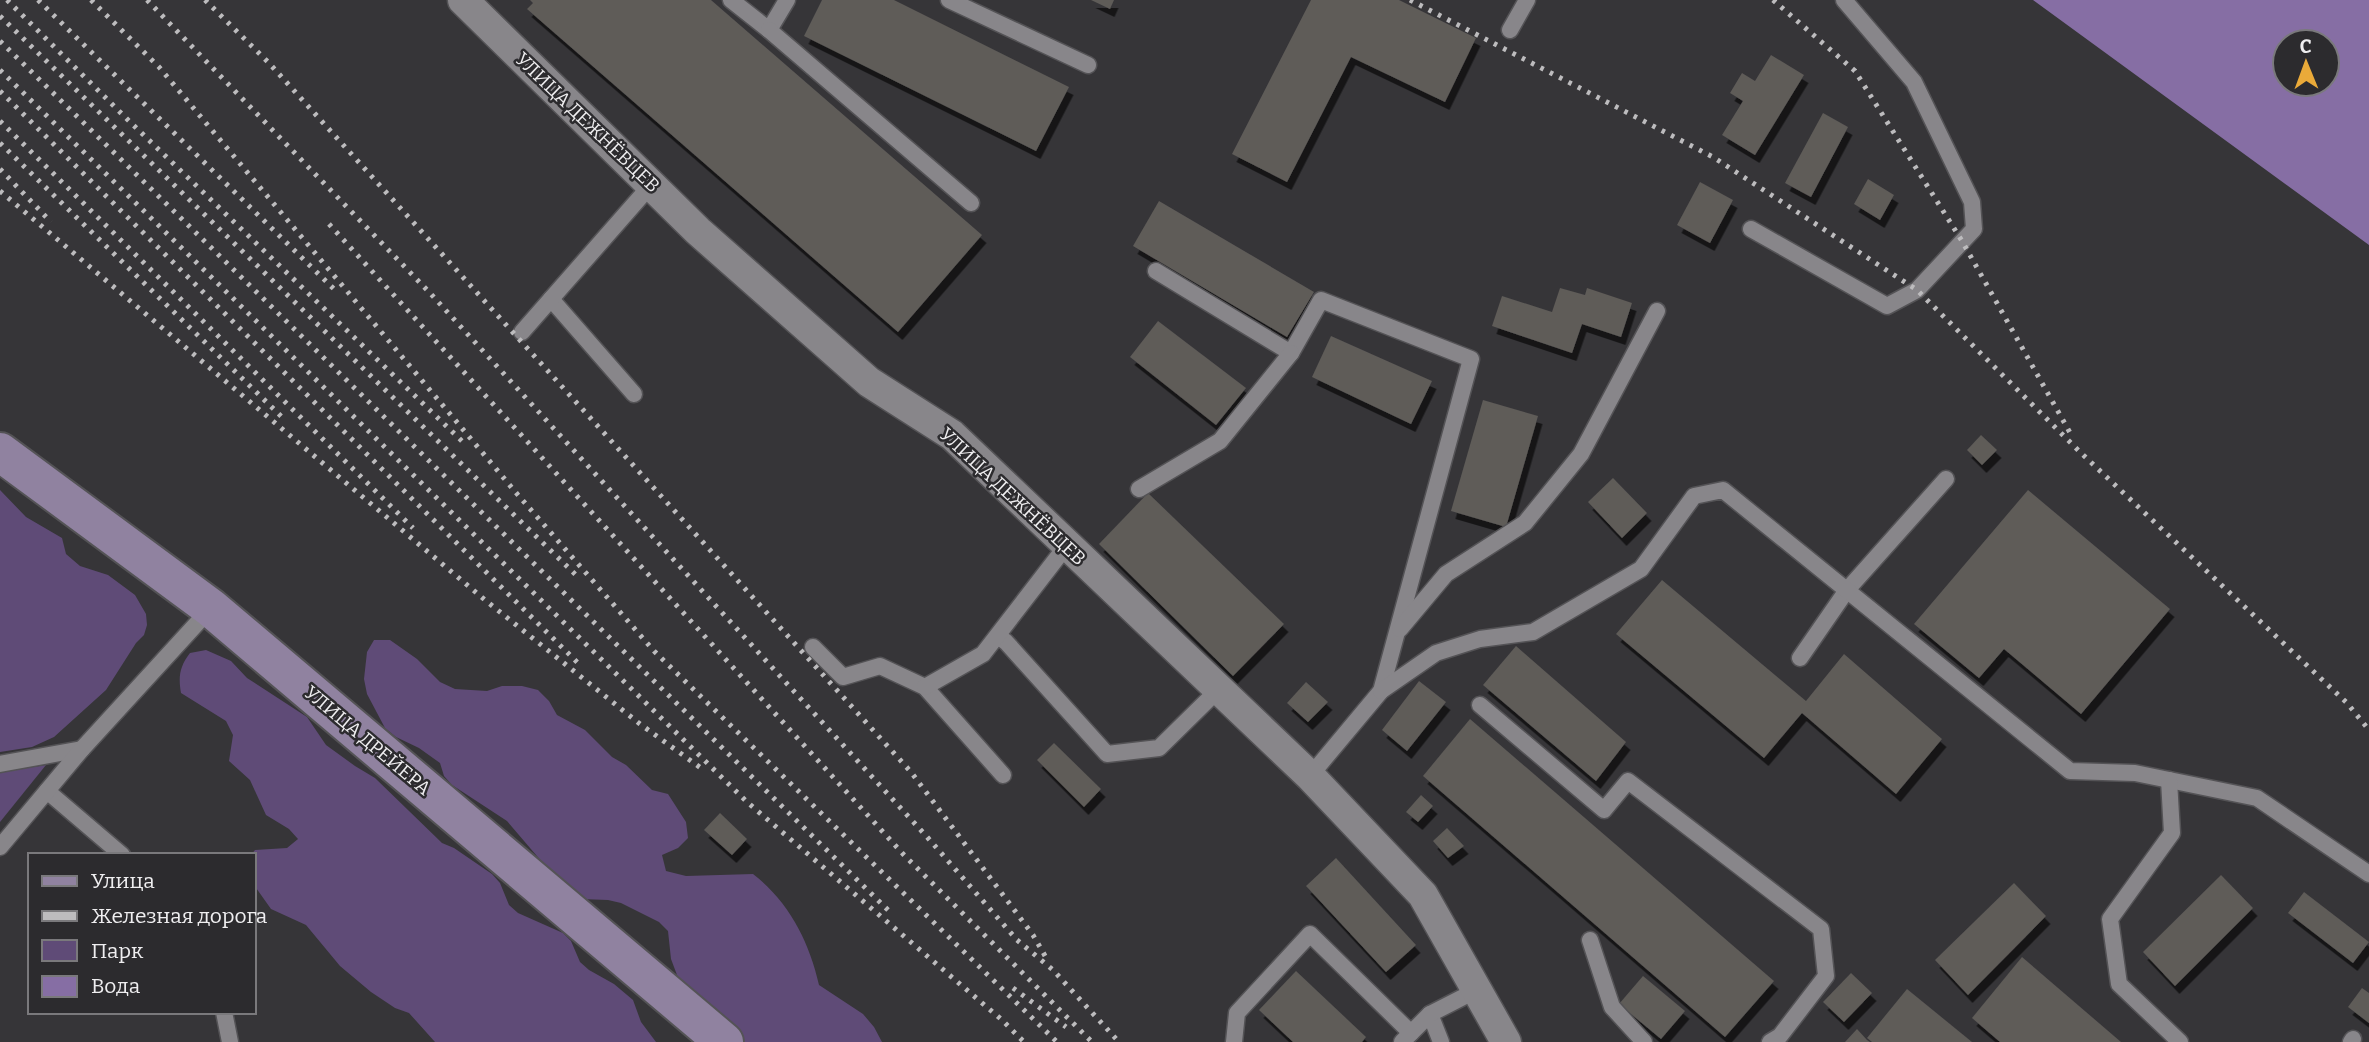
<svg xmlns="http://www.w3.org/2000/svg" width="2369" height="1042" viewBox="0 0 2369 1042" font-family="Bitter,serif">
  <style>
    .green { fill: #5f4b77 }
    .water { fill: #866ea4; fill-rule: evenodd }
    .building { fill: #5e5b58; filter: url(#shadow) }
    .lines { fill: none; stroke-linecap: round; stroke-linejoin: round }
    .service-casing { stroke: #545356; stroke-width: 19 }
    .minor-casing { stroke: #545356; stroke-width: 33 }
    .secondary-casing { stroke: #545356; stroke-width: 42 }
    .service { stroke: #88868a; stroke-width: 16 }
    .minor { stroke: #88868a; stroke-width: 30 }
    .secondary { stroke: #9082a0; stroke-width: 38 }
    .rail { stroke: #bdbcbe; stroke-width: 5; stroke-dasharray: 3.5 7; stroke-linecap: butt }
    .labels { text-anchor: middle; stroke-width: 5; stroke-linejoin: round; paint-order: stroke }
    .street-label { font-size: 19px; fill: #efeef0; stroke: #2c2b2e }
  </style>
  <defs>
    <filter id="shadow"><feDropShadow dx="4.5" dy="8" stdDeviation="0" flood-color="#0009"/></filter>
  </defs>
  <rect width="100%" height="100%" fill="#363538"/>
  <!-- green -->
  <g class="green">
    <path d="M0,490l26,27 36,21 4,16 14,12 28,9 27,20 11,19 1,11 -3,10 -8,8 -30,47 -52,47 -22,10 -32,5z"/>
    <path d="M374,640h16l27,19 23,23 15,7 32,2 15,-5h20l16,4 11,11 8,14 28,15 27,27 14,8 26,25 16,4 18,28 2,16 -10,10 -16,7 4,16 20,5 67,-2c36,28 56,67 66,111l44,29 11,13 8,15h-147l-55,-59 -9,-24 -3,-28 -9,-9 -38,-19 -13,-3 -27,-1 -39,-37 -35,-41 -55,-36 -8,-9 -4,-13 -21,-15 -23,-11 -11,-9 -18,-34 -3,-15 3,-27z"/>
    <path d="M206,650l25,11 16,17 60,39 19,28 29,21 20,12 67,65 12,5 38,26 8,9 9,22 9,8 45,20 8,8 9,21 9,8 25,14 19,16 8,22 15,20h-221l-26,-29 -14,-5 -24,-16 -31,-26 -34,-41 -35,-16 -17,-24v-30h-3l4,-5 32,-2 11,-9 -9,-10 -23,-14 -16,-35 -21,-19 4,-26 -7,-14 -45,-28c-3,-17 -1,-27 9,-40z"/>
    <path d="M46,765l-46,57v-50z"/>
  </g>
  <!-- water -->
  <path class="water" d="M2033,0h336v245zM2285,42h42v42h-42z"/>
  <!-- building -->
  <g class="building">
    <path d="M530,0h181l271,235 -84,97 -371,-323 6,-6z"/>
    <path d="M822,0h72l175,87 -33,64 -232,-115z"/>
    <path d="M1091,0h23l-4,9z"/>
    <path d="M1311,0h88l77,38 -31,64 -94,-45 -64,125 -55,-28z"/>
    <path d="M1771,55l33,20 -49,80 -33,-20 21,-34 -13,-8 12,-20 13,8z"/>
    <path d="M1823,113l25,14 -37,70 -26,-14z"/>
    <path d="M1868,179l26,16 -14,25 -26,-16z"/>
    <path d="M1700,182l33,18 -23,43 -33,-18z"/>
    <path d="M1159,201l155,91 -27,45 -154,-91z"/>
    <path d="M1560,288l25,7 2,-7 45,15 -11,34 -39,-13 -10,29 -80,-27 10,-30 50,16z"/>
    <path d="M1158,321l88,67 -30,37 -86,-68z"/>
    <path d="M1331,336l101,45 -21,43 -99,-47z"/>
    <path d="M1483,400l55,16 -32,111 -55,-16z"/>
    <path d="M1981,435l16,15 -15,15 -15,-15z"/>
    <path d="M1613,478l34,35 -25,25 -34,-36z"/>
    <path d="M2028,490l142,119 -89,105 -77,-65 -25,29 -65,-54z"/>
    <path d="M1148,493l136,131 -51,52 -134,-132z"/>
    <path d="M1662,580l144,121 38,-47 98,85 -46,55 -94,-81 -38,45 -148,-124z"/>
    <path d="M1516,646l110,96 -30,39 -113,-96z"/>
    <path d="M1419,681l27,21 -39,49 -25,-21z"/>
    <path d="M1306,682l22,20 -20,20 -21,-19z"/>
    <path d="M1470,719l304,262 -49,56 -302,-261z"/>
    <path d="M1054,743l47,46 -17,18 -47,-47z"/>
    <path d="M1421,795l12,11 -15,16 -12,-10z"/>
    <path d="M720,813l27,26 -15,16 -28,-25z"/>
    <path d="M1447,828l17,18 -16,12 -15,-17z"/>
    <path d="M1336,858l80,87 -30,27 -80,-86z"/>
    <path d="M2221,875l32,33 -78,78 -32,-34z"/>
    <path d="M2014,883l32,33 -78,79 -33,-35z"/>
    <path d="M2304,892l65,50 -16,21 -65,-50z"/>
    <path d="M2022,957l99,85h-121l-28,-24z"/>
    <path d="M1296,971l70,66 -4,5h-69l-34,-32z"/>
    <path d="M1851,973l21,20 -28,29 -21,-20z"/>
    <path d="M1643,976l42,35 -24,28 -42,-35z"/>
    <path d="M2362,988l7,5v30l-21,-16z"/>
    <path d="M1907,989l65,53h-100l-5,-4z"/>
    <path d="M1857,1029l10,11 3,2h-25z"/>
  </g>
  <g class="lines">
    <defs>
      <g id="service">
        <path d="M731,0l38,30 18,-30"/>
        <path d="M949,0l139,65"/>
        <path d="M769,30l202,173"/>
        <path d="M1510,30l17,-30"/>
        <path d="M1751,229l136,77 30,-16 57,-61 -2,-27 -58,-120 -70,-82"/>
        <path d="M1156,271l135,82 30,-53 150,59 -90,332 -71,85"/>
        <path d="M551,299l83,95"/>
        <path d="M522,332l129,-147"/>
        <path d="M1139,489l81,-48 71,-88"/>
        <path d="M1400,629l46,-55 79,-51 56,-69 76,-143"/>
        <path d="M998,636l8,6 101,112 52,-6 60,-59"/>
        <path d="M813,647l30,30 37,-11 45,21 78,88"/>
        <path d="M1800,658l47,-68 99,-111"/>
        <path d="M925,687l58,-33 84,-109"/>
        <path d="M1381,691l55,-38 44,-14 53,-7 108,-63 53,-73 29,-6 347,281 65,2 122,25 112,76"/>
        <path d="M1480,705l124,105 24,-29 193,148 5,47 -46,60 -10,6"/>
        <path d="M0,764l82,-15"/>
        <path d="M2169,780l3,53 -62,86 9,65 61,58"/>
        <path d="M47,791l75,64"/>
        <path d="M0,847l82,-98 129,-141"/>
        <path d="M1590,940l22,67 32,35"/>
        <path d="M224,1012l6,30"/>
        <path d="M1430,1014l11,28"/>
        <path d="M1234,1042l3,-29 73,-79 101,99"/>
        <path d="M1402,1042l28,-28 47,-24"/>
        <path d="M2351,1042l2,-3"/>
      </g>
      <path id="minor" d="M463,0l235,231 171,151 83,53 358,341 113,119 83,147"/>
      <path id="secondary" d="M0,452l211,156 513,434"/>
    </defs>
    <!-- service casing -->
    <use href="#service" class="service-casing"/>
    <!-- minor casing -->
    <use href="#minor" class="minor-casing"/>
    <!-- secondary casing -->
    <use href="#secondary" class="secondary-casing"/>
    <!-- service -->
    <use href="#service" class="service"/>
    <!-- minor -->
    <use href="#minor" class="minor"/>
    <!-- secondary -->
    <use href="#secondary" class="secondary"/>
    <!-- rail -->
    <g class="rail">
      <path d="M7,0l121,120 337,324"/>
      <path d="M38,0l299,292"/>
      <path d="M91,0l68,67 359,428 136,156 403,391"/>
      <path d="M147,0l283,293 498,545 89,102 36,30 66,72"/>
      <path d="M205,0l64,63 642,709 122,163 15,26"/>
      <path d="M1410,0l303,157 204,133 164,163 266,250 22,27"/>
      <path d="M1773,0l82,71 107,170 111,197"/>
      <path d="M0,16l578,561"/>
      <path d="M0,41l890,871"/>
      <path d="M0,70l747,732 255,218 22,22"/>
      <path d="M0,91l580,574"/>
      <path d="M0,121l413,407"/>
      <path d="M0,143l286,278"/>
      <path d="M0,169l51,53"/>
      <path d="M0,191l485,409 155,124 65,47"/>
      <path d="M329,224l575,631 188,187"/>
      <path d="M1013,988l53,39"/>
    </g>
  </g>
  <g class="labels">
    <!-- street labels -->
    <g class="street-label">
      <text transform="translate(588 122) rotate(44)" y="7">УЛИЦА ДЕЖНЁВЦЕВ</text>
      <text transform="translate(1013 496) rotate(43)" y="7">УЛИЦА ДЕЖНЁВЦЕВ</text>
      <text transform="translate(368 740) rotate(40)" y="7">УЛИЦА ДРЕЙЕРА</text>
    </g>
  </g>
  <!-- legend -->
  <rect x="28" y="853" width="228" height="161" fill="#2c2b2e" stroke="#7a797c" stroke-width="2"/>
  <rect x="42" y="876" width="35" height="10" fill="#9082a0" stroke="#7a797c" stroke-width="2"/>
  <text x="91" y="888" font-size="21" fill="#efeef0">Улица</text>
  <rect x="42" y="911" width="35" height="10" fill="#bdbcbe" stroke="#7a797c" stroke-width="2"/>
  <text x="91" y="923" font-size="21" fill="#efeef0">Железная дорога</text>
  <rect x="42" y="940" width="35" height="21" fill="#5f4b77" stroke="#7a797c" stroke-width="2"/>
  <text x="91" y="958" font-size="21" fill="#efeef0">Парк</text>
  <rect x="42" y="976" width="35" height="21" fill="#866ea4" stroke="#7a797c" stroke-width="2"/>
  <text x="91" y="993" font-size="21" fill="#efeef0">Вода</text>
  <!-- north arrow -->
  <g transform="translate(2306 63) rotate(359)"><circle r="33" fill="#2c2b2e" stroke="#7a797c" stroke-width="2"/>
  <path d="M0-5L12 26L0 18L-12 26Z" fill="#eaaa39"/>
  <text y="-10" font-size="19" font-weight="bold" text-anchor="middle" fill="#efeef0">С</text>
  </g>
</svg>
